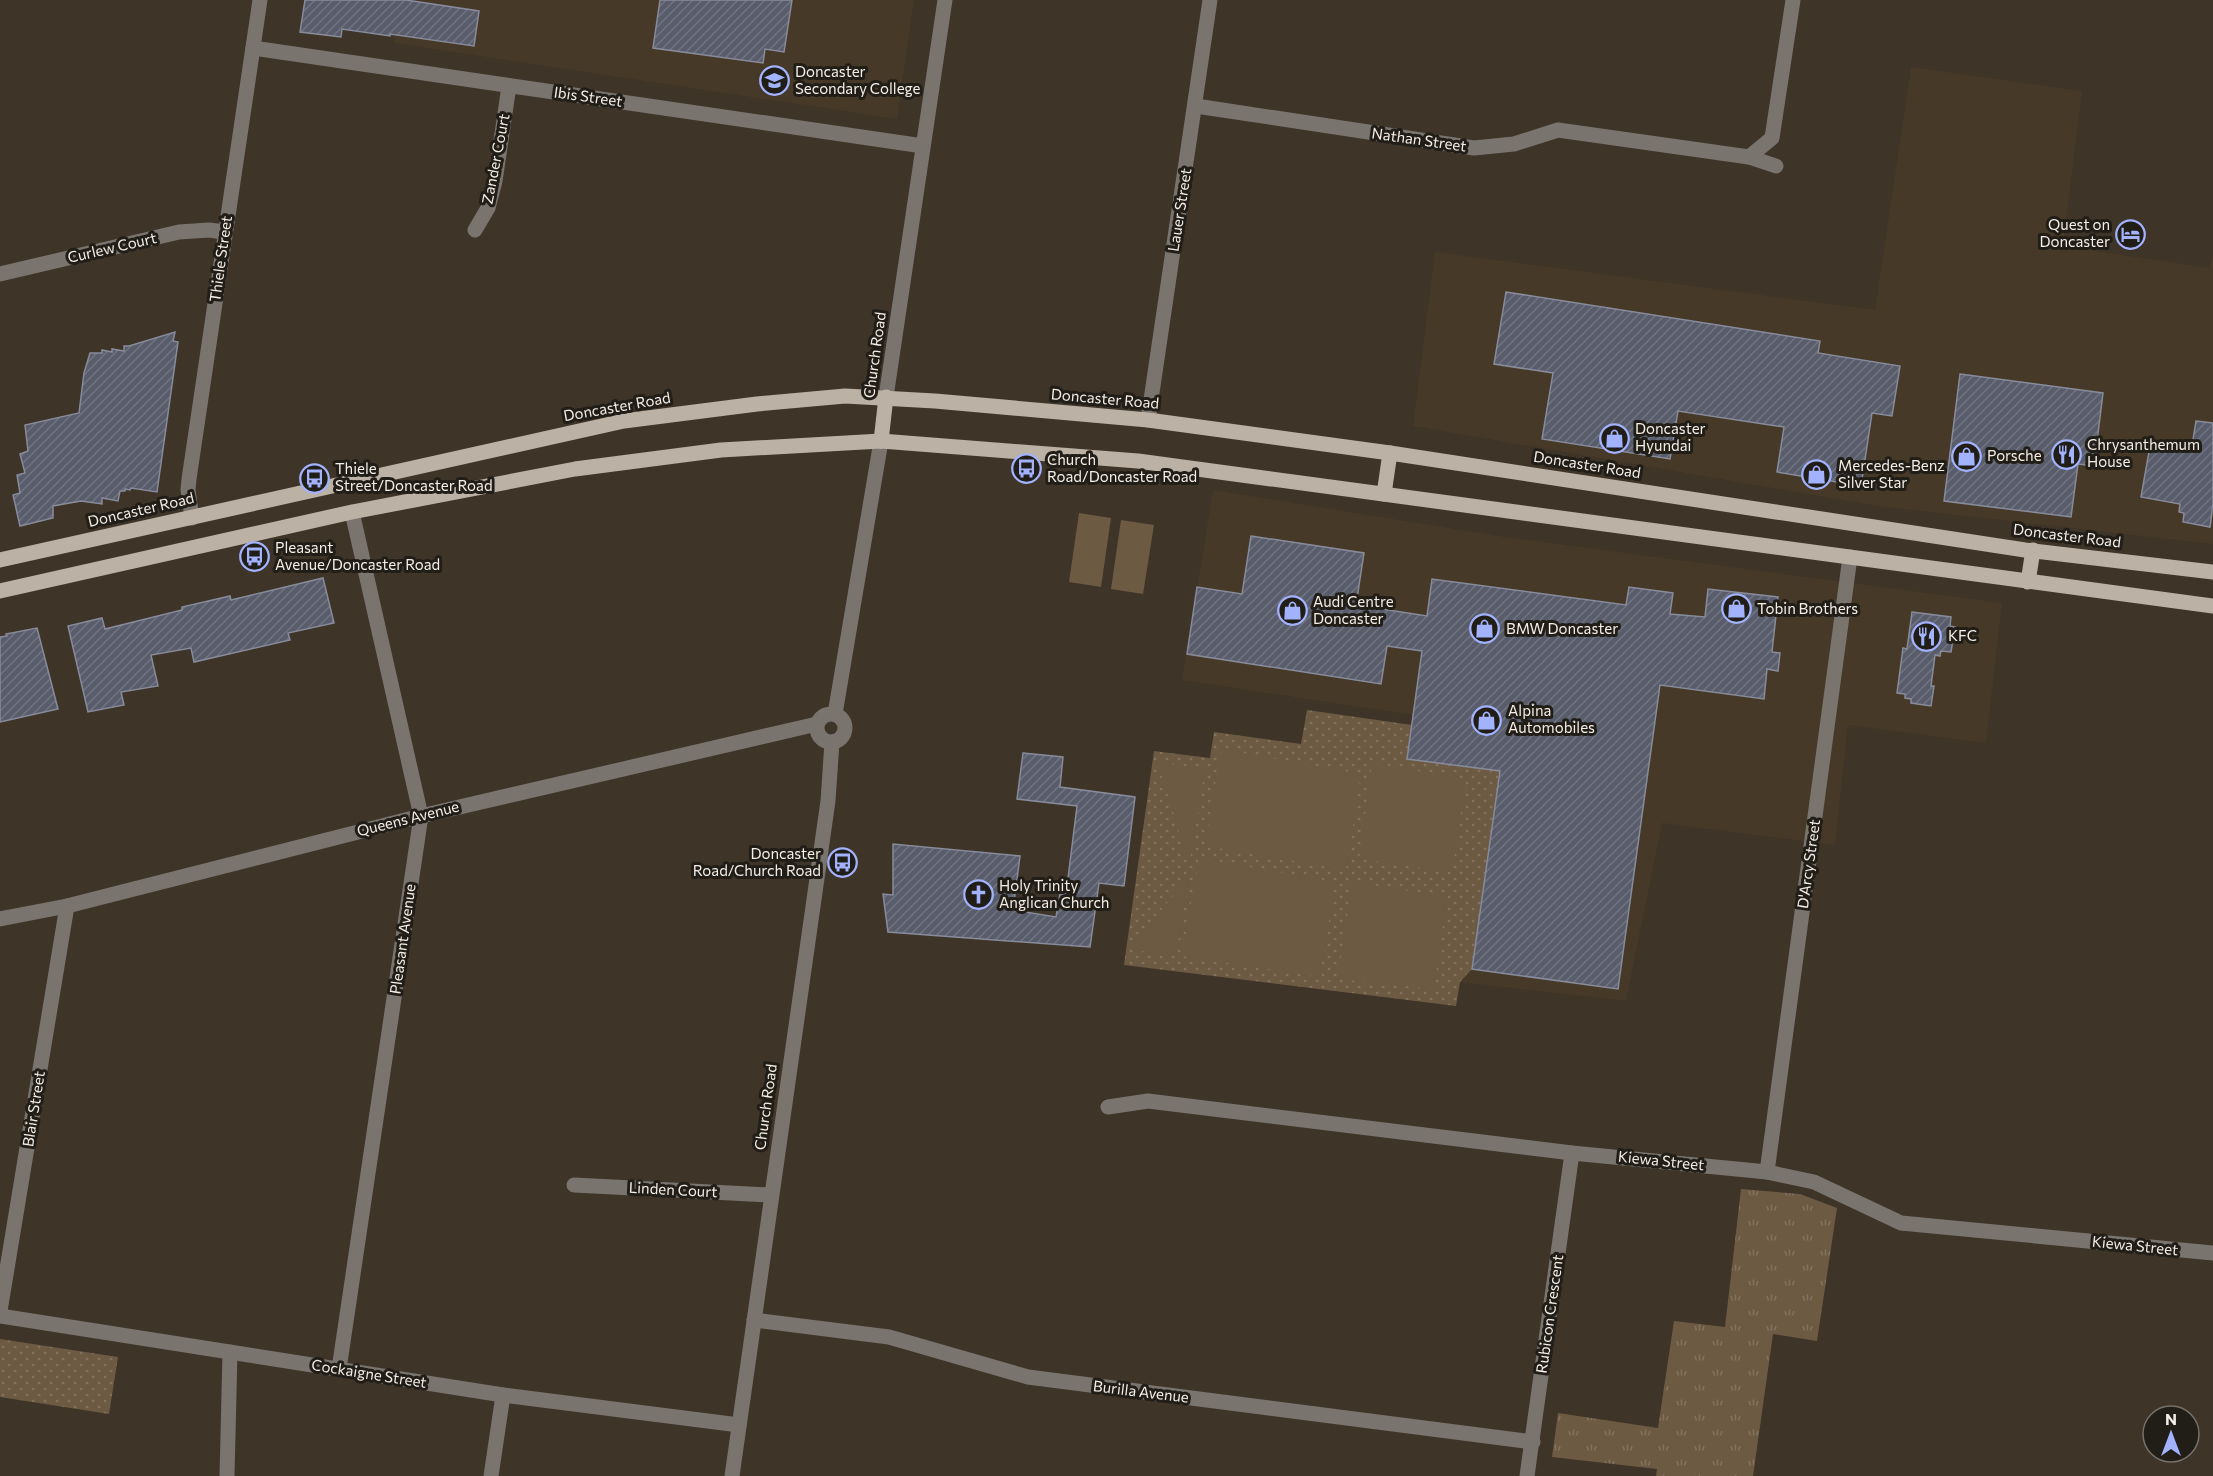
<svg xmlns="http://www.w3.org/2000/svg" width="2213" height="1476" viewBox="0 0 2213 1476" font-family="Commissioner,sans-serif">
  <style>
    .built { fill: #473927 }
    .grass { fill: url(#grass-tufts) }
    .park { fill: url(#park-dots) }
    .pitch { fill: #6d5a43 }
    .building { fill: url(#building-hatch); stroke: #878b9b; stroke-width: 1.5 }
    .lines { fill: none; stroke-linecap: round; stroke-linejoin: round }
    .street { stroke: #79746e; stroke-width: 15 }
    .primary { stroke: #bcb1a5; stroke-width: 15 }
    .labels { text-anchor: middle; stroke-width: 6; stroke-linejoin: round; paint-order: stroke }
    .poi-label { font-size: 15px; fill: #f4eee6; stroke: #211d17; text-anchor: start }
    .street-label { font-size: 15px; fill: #f4eee6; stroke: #211d17 }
  </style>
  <defs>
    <pattern id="grass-tufts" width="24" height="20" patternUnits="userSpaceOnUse" patternTransform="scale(1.5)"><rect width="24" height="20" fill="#6d5a43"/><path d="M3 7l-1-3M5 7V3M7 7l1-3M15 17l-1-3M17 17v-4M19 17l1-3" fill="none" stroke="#82725e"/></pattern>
    <pattern id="park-dots" width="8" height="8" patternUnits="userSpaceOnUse" patternTransform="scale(1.5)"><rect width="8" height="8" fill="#6d5a43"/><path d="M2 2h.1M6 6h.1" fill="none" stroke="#82725e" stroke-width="1.8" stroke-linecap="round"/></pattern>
    <pattern id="building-hatch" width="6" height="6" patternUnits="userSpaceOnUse" patternTransform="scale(1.5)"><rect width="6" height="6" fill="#585c6b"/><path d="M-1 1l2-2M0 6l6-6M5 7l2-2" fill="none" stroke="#717480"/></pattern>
  </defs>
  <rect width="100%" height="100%" fill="#3e3428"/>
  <!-- built -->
  <g class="built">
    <path d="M401,0h513l-17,119 -503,-76z"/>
    <path d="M1911,67l171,24 -19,155 146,22 4,-14v290l-335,-38 -465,-80 22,-174 440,58z"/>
    <path d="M1213,490l292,47 497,66 -16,140 -138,-18 -13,120 -173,-22 -36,178 -166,-19 -53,-223 6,-44 -231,-35z"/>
  </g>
  <!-- grass -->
  <path class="grass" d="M1741,1189l59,5 37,14 -20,133 -44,-7 -20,142h-97l1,-7 -105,-12 6,-44 100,15 16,-107 51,6z"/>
  <!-- park -->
  <g class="park">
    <path d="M1307,710l105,15 -4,34 92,12 -28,198 -12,13 -4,24 -332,-41 30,-214 56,7 4,-26 87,12z"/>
    <path d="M0,1339l118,18 -9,57 -109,-17z"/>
  </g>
  <!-- pitch -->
  <g class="pitch">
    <path d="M1079,513l32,5 -10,69 -32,-5z"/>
    <path d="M1121,520l33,5 -11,69 -32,-5z"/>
    <path d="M1221,749l140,25 -15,96 -141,-24z"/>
    <path d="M1158,762l47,8 -16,95z"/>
    <path d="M1372,763l94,16 -14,93 -93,-13z"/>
    <path d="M1199,858l136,24 -15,95 -138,-21z"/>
    <path d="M1189,878l-13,78 -49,-7z"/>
    <path d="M1352,882l95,15 -13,92 -96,-10z"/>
  </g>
  <!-- building -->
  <g class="building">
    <path d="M305,0h101l73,11 -5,35 -84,-12v2l-48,-7 -1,8 -41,-5z"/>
    <path d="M660,0h132l-8,52 -19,-3 -2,14 -110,-15z"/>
    <path d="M1506,292l314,49 -2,12 82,13 -8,50 -20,-3 -11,73 -84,-14 7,-45 -106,-16 -8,48 -128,-20 11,-66 -59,-9z"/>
    <path d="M175,332l-2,9 5,1 -21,150 -26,-4 -1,2 -5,-1v2h-5l-2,10 -16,-3v6l-21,-3 -28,5v12l-33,8 -7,-31 7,-2 -3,-18 8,-2 -5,-19 8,-3 -3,-26 54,-12 5,-40 6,-20h12v-3l10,2v-3l12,2v-5h5z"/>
    <path d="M1960,374l143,19 -9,73 -16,-2 -7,53 -127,-16z"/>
    <path d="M2196,421l17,2v81l-3,23 -27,-5 1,-9 -5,-1 1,-8 -39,-7 9,-51 41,6z"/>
    <path d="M1251,536l113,17 -8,52 71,11 5,-37 194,26 3,-18 44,6 -3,21 35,3 3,-28 70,8 -6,55 8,1 -2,18 -11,-2 -3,30 -104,-14 -42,304 -146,-20 28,-198 -93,-12 15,-108 -35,-5 -6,38 -194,-30 10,-67 45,7z"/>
    <path d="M323,578l11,45 -46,10 2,7 -96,22 -3,-14 -40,7 7,31 -37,6 3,13 -36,7 -20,-86 34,-8 3,11 77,-19v-3l48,-11 1,4z"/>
    <path d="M1912,612l39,5 -1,9 5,1 -4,25 -10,-1 -1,5 -5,-1 -4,31h3l-3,20 -20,-3v-4l-6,-1v-4l-8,-1 6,-45 4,1z"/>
    <path d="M37,628l21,81 -58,13v-85l7,-1 -1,-2z"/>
    <path d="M1023,753l40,4 -3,30 75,10 -11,89 -25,-3 -9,64 -202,-15 -5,-38 10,1v-51l127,12 -7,54 43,7 4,-23h6l11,-88 -60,-7z"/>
  </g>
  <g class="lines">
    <!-- street -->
    <g class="street">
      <path d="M253,48l670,98"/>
      <path d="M1196,106l278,42 40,-4 44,-14 191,27 27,9"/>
      <path d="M1749,157l23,-19 21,-138"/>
      <path d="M475,230l13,-22 7,-27 14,-95"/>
      <path d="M0,274l179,-42 30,-2 15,2"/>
      <path d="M886,397l59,-397"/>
      <path d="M1148,420l62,-420"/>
      <path d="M192,518l-4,-28 1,-11 71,-479"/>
      <circle cx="831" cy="728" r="14"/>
      <path d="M835,714l46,-273"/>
      <path d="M0,919l67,-13 354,-90 396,-92"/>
      <path d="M1108,1107l40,-6 424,52 195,19 47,10 87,41 312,30"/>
      <path d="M1767,1172l83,-615"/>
      <path d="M574,1185l197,10"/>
      <path d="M0,1311l67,-405"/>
      <path d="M0,1316l503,79 236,30"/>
      <path d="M754,1320l135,17 139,40 505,65"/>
      <path d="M339,1369l82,-553 -69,-304"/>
      <path d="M227,1476l3,-124"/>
      <path d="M491,1476l12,-81"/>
      <path d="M732,1476l96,-675 4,-59"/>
      <path d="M1527,1476l45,-323"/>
    </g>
    <!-- primary -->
    <g class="primary">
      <path d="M881,441l5,-44"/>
      <path d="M1384,494l6,-41"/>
      <path d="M0,560l624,-139 133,-17 88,-8 90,5 213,19 242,33 635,97 188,22"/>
      <path d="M2028,582l5,-32"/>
      <path d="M0,591l352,-79 223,-43 146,-19 160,-9 257,20 1075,145"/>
    </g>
  </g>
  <!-- icons -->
  <defs>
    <symbol id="school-ring" viewBox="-11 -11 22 22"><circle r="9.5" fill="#211d17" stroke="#a2b2fd" stroke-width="1.5"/><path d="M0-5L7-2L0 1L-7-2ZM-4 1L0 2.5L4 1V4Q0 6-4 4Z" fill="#a2b2fd"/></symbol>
    <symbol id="hotel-ring" viewBox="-11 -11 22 22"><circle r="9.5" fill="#211d17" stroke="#a2b2fd" stroke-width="1.5"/><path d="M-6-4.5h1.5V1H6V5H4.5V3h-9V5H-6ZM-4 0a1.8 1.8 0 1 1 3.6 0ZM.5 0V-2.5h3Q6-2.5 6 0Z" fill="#a2b2fd"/></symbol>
    <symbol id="shop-ring" viewBox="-11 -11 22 22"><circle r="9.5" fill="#211d17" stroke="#a2b2fd" stroke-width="1.5"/><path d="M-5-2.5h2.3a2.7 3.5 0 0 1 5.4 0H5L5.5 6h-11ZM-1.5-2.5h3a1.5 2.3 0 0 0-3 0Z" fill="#a2b2fd"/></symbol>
    <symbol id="restaurant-ring" viewBox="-11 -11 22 22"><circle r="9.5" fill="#211d17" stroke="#a2b2fd" stroke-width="1.5"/><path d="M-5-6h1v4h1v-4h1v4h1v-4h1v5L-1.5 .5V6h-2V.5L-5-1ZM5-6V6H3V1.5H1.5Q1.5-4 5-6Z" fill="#a2b2fd"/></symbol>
    <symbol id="bus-ring" viewBox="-11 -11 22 22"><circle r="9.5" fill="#211d17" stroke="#a2b2fd" stroke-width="1.5"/><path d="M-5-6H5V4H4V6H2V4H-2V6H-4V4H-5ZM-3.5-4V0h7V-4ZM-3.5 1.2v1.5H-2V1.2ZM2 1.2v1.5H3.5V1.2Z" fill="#a2b2fd"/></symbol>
    <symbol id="church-ring" viewBox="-11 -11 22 22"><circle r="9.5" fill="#211d17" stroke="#a2b2fd" stroke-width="1.5"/><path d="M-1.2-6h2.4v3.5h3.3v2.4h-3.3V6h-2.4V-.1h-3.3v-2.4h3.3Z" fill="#a2b2fd"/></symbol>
  </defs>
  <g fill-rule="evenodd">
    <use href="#school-ring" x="758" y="64" width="33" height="33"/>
    <use href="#hotel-ring" x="2114" y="218" width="33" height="33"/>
    <use href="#shop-ring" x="1598" y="422" width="33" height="33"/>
    <use href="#restaurant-ring" x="2050" y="438" width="33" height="33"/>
    <use href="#shop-ring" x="1950" y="440" width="33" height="33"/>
    <use href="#bus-ring" x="1010" y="452" width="33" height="33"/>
    <use href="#shop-ring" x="1800" y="458" width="33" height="33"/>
    <use href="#bus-ring" x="298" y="462" width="33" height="33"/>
    <use href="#bus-ring" x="238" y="540" width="33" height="33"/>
    <use href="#shop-ring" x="1720" y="592" width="33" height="33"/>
    <use href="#shop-ring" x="1276" y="594" width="33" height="33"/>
    <use href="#shop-ring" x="1468" y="612" width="33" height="33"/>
    <use href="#restaurant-ring" x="1910" y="620" width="33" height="33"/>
    <use href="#shop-ring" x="1470" y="704" width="33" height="33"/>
    <use href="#bus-ring" x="826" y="846" width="33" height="33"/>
    <use href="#church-ring" x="962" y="878" width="33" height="33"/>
  </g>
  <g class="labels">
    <!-- poi labels -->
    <g class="poi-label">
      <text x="795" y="77">Doncaster<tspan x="795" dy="17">Secondary College</tspan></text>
      <text x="2110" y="230" text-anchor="end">Quest on<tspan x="2110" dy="17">Doncaster</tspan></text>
      <text x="1635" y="434">Doncaster<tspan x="1635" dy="17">Hyundai</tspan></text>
      <text x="2087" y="450">Chrysanthemum<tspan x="2087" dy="17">House</tspan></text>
      <text x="1987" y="461">Porsche</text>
      <text x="1047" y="465">Church<tspan x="1047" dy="17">Road/Doncaster Road</tspan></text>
      <text x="1838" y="471">Mercedes-Benz<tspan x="1838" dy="17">Silver Star</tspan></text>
      <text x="335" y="474">Thiele<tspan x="335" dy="17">Street/Doncaster Road</tspan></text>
      <text x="275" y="553">Pleasant<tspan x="275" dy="17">Avenue/Doncaster Road</tspan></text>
      <text x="1313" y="607">Audi Centre<tspan x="1313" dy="17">Doncaster</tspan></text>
      <text x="1757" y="614">Tobin Brothers</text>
      <text x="1506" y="634">BMW Doncaster</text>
      <text x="1948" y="641">KFC</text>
      <text x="1508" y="716">Alpina<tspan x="1508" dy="17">Automobiles</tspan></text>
      <text x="821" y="859" text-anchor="end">Doncaster<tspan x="821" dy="17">Road/Church Road</tspan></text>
      <text x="999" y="891">Holy Trinity<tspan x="999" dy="17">Anglican Church</tspan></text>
    </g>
    <!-- street labels -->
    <g class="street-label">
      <text transform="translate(588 97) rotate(8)" y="5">Ibis Street</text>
      <text transform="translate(1419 140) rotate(8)" y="5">Nathan Street</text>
      <text transform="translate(496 159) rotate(-79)" y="5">Zander Court</text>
      <text transform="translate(1180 210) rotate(-81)" y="5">Lauer Street</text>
      <text transform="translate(112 248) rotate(-13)" y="5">Curlew Court</text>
      <text transform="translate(221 259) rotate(-82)" y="5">Thiele Street</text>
      <text transform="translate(875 355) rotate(-82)" y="5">Church Road</text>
      <text transform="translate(1105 399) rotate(5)" y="5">Doncaster Road</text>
      <text transform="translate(617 407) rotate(-10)" y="5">Doncaster Road</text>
      <text transform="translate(1587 465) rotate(9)" y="5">Doncaster Road</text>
      <text transform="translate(141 510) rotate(-13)" y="5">Doncaster Road</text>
      <text transform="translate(2067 536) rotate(7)" y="5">Doncaster Road</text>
      <text transform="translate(408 819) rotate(-14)" y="5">Queens Avenue</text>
      <text transform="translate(1809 864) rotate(-82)" y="5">D'Arcy Street</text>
      <text transform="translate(403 939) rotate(-82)" y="5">Pleasant Avenue</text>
      <text transform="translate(766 1107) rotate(-82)" y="5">Church Road</text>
      <text transform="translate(34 1109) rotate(-81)" y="5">Blair Street</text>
      <text transform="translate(1661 1161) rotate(6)" y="5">Kiewa Street</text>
      <text transform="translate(673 1190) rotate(3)" y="5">Linden Court</text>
      <text transform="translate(2135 1246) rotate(6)" y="5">Kiewa Street</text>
      <text transform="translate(1550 1314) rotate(-82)" y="5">Rubicon Crescent</text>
      <text transform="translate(369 1374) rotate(9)" y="5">Cockaigne Street</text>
      <text transform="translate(1141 1392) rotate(7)" y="5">Burilla Avenue</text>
    </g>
  </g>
  <!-- north arrow -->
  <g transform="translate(2171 1434)"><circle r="28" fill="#211d17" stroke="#75716a" stroke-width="1.5"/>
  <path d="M0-4.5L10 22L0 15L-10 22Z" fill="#a2b2fd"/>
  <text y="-9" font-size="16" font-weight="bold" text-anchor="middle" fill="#f4eee6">N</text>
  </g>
</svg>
